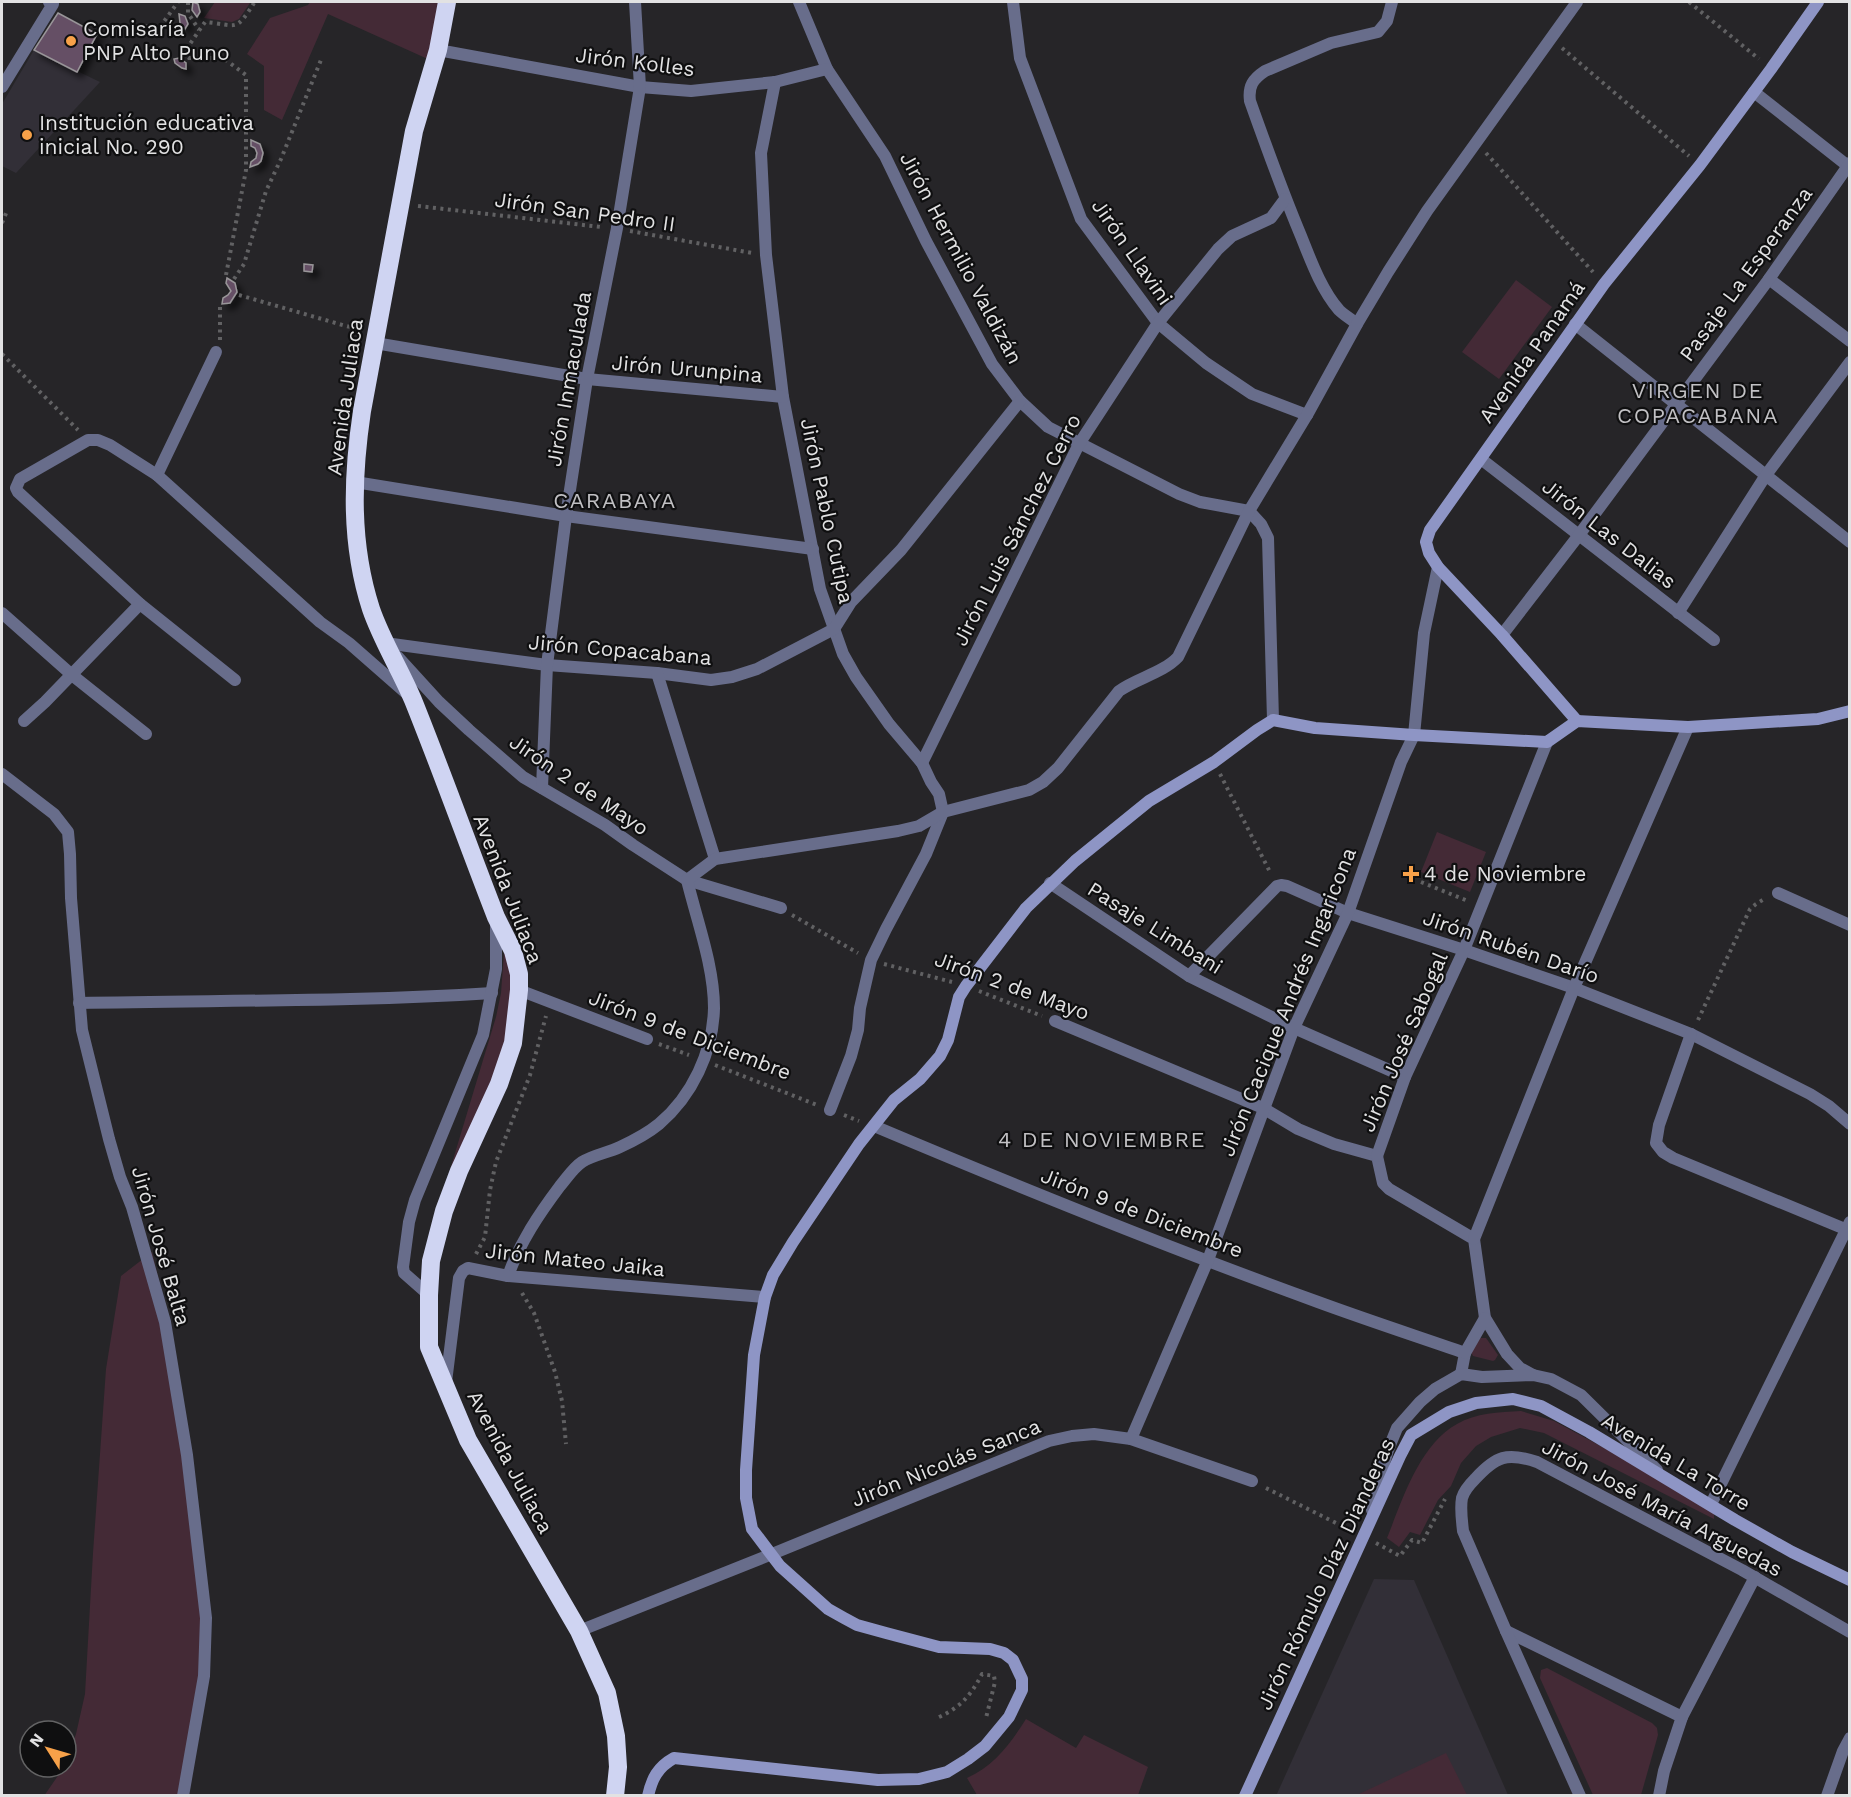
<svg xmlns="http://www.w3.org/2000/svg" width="1851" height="1797" viewBox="0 0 1851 1797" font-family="'Work Sans',sans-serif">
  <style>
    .built { fill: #322f37 }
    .green { fill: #442a36 }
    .building { fill: #654f65; stroke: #999699; stroke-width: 1.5; filter: url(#shadow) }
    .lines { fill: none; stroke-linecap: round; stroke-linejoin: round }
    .path { stroke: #616163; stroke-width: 4; stroke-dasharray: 3 4.5; stroke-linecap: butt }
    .street { stroke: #686d8b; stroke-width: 12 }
    .secondary { stroke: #8e95c5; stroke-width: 12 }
    .highway { stroke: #cfd4f2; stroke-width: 18 }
    .poi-dot { fill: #f7a149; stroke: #0f0f10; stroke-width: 2 }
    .labels { text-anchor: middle; stroke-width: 4.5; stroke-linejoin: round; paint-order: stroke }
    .poi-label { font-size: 21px; fill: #e2e2e3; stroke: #0f0f10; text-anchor: start }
    .street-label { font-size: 21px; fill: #e2e2e3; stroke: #0f0f10 }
    .neighbourhood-label { font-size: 22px; letter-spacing: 1.5px; fill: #c1c0c3; stroke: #0f0f10 }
  </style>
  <defs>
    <filter id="shadow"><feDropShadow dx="5.5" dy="5.5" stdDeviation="3" flood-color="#0009"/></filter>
  </defs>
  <rect width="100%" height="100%" fill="#262528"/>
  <!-- built -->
  <g class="built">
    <path d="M34,50l66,32 -84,91 -14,-7v-62z"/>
    <path d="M1374,1579l40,1 94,215 -232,1z"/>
  </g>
  <!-- green -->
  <g class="green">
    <path d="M215,2h34l1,1 -11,16 -7,3 -28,-4z"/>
    <path d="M310,2h134l-14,58 -102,-46 -46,106 -18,-10v-44l-17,-12 23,-36 38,-13z"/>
    <path d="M1516,280l36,27 -53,72 -37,-27z"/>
    <path d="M1437,832l49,20 -16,40 -49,-20z"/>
    <path d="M505,938l11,38 -5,61 -65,146 50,-166 5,-24z"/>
    <path d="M152,1252l19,79 40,285 -24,179 -143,1 20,-29h2v-5l10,-28 9,-40 8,-141 13,-184 15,-93z"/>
    <path d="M1477,1338h9l12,17 -3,5 -2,1 -20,-5 -2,-4z"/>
    <path d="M1521,1411l33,10 160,86v12l-170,-86 -24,-5 -29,9 -15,9 -15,17 -10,23 -13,14 -18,35 -10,-3 -11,15 -12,-9c15,-37 32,-93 70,-114 19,-11 42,-12 64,-13z"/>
    <path d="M1547,1668l105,55 5,5 1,7 -17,60h-48l-53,-117 1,-8z"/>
    <path d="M1026,1719l50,29 8,-13 64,32 -10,28h-161l-10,-17c28,-13 43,-34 59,-59z"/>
    <path d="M1446,1753l21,42h-110z"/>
  </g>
  <!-- building -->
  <g class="building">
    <path d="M193,2l5,2 2,8 -3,5 -5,-7z"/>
    <path d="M58,13l39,21 -20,38 -43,-22z"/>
    <path d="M179,14l6,2 3,8 -3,5 -5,-6z"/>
    <path d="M179,58l7,5v6l-4,-1 -7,-5 -1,-4z"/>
    <path d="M251,140l9,4 3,9 -2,8 -3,3 -8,3 1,-5 5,-4 1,-5 -2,-5 -4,-2z"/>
    <path d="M304,264l9,1 -1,7 -8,-1z"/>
    <path d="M227,278l8,5 2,9 -7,11 -8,1 1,-6 5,-3 3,-4 -5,-8z"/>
  </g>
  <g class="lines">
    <!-- path -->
    <g class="path">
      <path d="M188,2v11l11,17"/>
      <path d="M1689,2l70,57"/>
      <path d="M130,26l30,1 18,-25"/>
      <path d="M1562,48l127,108"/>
      <path d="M1486,153l107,119"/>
      <path d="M418,206l183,21"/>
      <path d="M2,223l5,-12"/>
      <path d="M630,231l122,22"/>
      <path d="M226,275l20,-105v-95l-23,-17h-34l-6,-4 22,-32c33,3 30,11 49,-19l3,-1"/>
      <path d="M234,279l10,-15 22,-73 15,-32 40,-99"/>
      <path d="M239,295l107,31 13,3"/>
      <path d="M220,340v-34"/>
      <path d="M2,354l76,76"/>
      <path d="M1220,774l51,100"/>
      <path d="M1421,882l47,19"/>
      <path d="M792,915l66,38"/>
      <path d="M884,964l68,18"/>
      <path d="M979,991l63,25"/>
      <path d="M1698,1020l52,-111 6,-5 10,-6"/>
      <path d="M659,1044l30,11"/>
      <path d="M715,1065l102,40"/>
      <path d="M844,1115l15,6"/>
      <path d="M476,1254l9,-17 5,-47 6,-28 34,-87 16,-59"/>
      <path d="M522,1293l12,20 21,59 7,29 4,43"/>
      <path d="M1266,1488l84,42"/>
      <path d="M1376,1543l24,13 12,-16 10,3 23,-44"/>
      <path d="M939,1717c22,-10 32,-22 43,-43l12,2 1,6 -9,36"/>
    </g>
    <!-- street -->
    <g class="street">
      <path d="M799,2l28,67 58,87 41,85 66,123 28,37 28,26 131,67 21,8 49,9"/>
      <path d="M1013,2l7,56 61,161 77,104 48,40 46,31 55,21"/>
      <path d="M438,50l202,37 51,4 84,-9 52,-13"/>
      <path d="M775,82l-14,71 5,102 17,142 37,192 23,65 13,23 33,47 33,39 9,19 8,12 4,18 -17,42 -40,75 -15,31 -11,48 -2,22 -7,26 -21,54"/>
      <path d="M2,87l51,-83 -4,-2"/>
      <path d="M1754,92l94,74"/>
      <path d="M1769,279l81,62"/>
      <path d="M1357,324c-6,-5 -13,-9 -18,-14 -18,-21 -28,-49 -38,-74 -19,-45 -35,-90 -51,-135 -2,-15 3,-22 15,-30l66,-28 47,-11 9,-11 5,-19"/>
      <path d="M1575,324l275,218"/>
      <path d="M375,343l212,36 196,18"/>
      <path d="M1481,459l233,181"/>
      <path d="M157,475l59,-123"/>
      <path d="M355,482l211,34 247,33"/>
      <path d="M1249,511l12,13 7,14 5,182"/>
      <path d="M2,613l70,62 74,59"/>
      <path d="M1678,613l88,-138 84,-113"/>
      <path d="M1502,635l77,-100 190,-256 81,-116"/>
      <path d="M385,643l162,22 110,8 54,7 21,-3 25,-8 77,-40 17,-27 50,-52 119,-149"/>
      <path d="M398,657l41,45 30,28 54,47 82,48 28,20 54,35 94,28"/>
      <path d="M657,673l58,186"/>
      <path d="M235,680l-95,-76 -122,-112 -2,-4 4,-9 68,-39h10l12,5 47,30 163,147 29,21 57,50"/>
      <path d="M24,721l21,-19 95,-98"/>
      <path d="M922,763l157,-319 79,-121 60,-74 14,-13 39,-18 14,-19"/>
      <path d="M2,774l52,40 14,18 2,22 1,44 11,132 27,109 11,38 12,30 33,115 22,133 19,163 -2,58 -21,120"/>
      <path d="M542,788l5,-123 19,-149 21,-137 30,-151 23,-141 -5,-85"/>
      <path d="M1050,883l139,93 105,52 111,49"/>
      <path d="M1778,893l72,32"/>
      <path d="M1189,976l88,-90 4,-1 6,1 61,27 116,37 110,38 117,46 119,60 19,12 21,18"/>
      <path d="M519,990l128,49"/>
      <path d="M79,1003c138,-3 276,-1 413,-10"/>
      <path d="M1055,1021l208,87 35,21 36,15 43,12 6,27 6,6 85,50 11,79 22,36 13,14 13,7"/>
      <path d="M1691,1034l-32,91 -3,18 7,9 10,6 172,71"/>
      <path d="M874,1126c147,62 295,122 444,176 49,18 98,34 147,51l-4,21"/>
      <path d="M1377,1156l28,-79 59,-127 83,-208"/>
      <path d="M1474,1239l100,-251 114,-261"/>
      <path d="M508,1276c12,-34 31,-62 52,-90 7,-8 13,-18 22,-24 11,-7 25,-9 38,-15 13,-6 28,-14 39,-23 33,-28 54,-72 55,-116 0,-42 -17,-87 -27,-128l28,-21 183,-28 21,-5 24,-14 86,-22 14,-8 15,-14 61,-77c18,-13 44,-18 59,-34l71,-146 58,-96 50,-91 31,-52 39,-61 150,-209"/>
      <path d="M429,1295l-25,-22 -1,-6 6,-45 6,-22 68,-165 13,-66v-48"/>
      <path d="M1465,1353l20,-35"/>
      <path d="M446,1382l13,-104 4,-7 5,-3 40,8 257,21"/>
      <path d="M1131,1439l77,-179 86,-232 54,-115 53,-151 13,-27 10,-102 14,-66"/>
      <path d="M1711,1504l139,-282"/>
      <path d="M1372,1510l8,-34 8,-26 9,-22 23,-26 15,-13 26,-15 21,3 51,-2 18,4 30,16 76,75"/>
      <path d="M579,1631l193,-77 277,-113 23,-5 22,-2 37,5 121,42"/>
      <path d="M1506,1631l176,86"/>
      <path d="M1580,1796l-74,-165 -43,-100c-1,-10 -3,-22 -1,-33 2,-7 8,-14 13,-19 21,-23 32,-27 62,-17l205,108 108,62"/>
      <path d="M1659,1796l5,-25 18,-54 73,-140"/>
      <path d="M1827,1796l16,-45 7,-13"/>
    </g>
    <!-- secondary -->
    <g class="secondary">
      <path d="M1577,721l-75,-86 -64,-68 -9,-14 -3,-11 4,-12 174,-246 96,-119 71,-96 47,-67"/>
      <path d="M648,1796c4,-18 10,-29 26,-38l204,22 41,-1 28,-7 21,-13 17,-13 24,-29 13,-27v-11l-9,-19 -9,-7 -14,-4 -51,-2 -53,-14 -29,-8 -13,-7 -16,-9 -48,-43 -28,-37 -6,-31v-28l8,-115 11,-58 8,-22 20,-33 66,-98 35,-44 26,-21 20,-23 8,-16 11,-43 7,-11 60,-78 49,-47 74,-60 65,-39 43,-32 16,-10 42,8 99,7 133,7 30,-21 111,6 130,-8 32,-8"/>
      <path d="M1245,1796l155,-340 11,-21 38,-23 27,-9 37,-4 28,7 48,26 146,88 57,32 58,28"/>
    </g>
    <!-- highway -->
    <path class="highway" d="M447,2l-9,48 -24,81 -52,280c-10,67 -12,133 9,198 11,32 29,60 42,91 29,72 55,145 83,217l17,34 6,23v16l-6,53 -14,41 -40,87 -15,40 -13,50 -2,34v52l39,93 111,191 28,62 9,43 2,31 -3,29"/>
  </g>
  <!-- markers -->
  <g class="poi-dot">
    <circle cx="71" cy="41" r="6"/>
    <circle cx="27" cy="135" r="6"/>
    <path d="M1408 865h6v6h6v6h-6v6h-6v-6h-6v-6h6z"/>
  </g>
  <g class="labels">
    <!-- poi labels -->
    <g class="poi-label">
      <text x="83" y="36">Comisaría<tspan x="83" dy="24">PNP Alto Puno</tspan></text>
      <text x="39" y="130">Institución educativa<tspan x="39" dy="24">inicial No. 290</tspan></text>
      <text x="1424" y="881">4 de Noviembre</text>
    </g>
    <!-- street labels -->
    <g class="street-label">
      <text transform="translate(635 62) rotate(7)" y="7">Jirón Kolles</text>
      <text transform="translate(585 212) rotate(8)" y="7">Jirón San Pedro II</text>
      <text transform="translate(1132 252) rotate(55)" y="7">Jirón Llavini</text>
      <text transform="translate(961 258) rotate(62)" y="7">Jirón Hermilio Valdizán</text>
      <text transform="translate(1746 274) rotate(-54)" y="7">Pasaje La Esperanza</text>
      <text transform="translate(1532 352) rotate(-55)" y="7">Avenida Panamá</text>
      <text transform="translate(687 369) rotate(5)" y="7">Jirón Urunpina</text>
      <text transform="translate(569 379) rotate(-80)" y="7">Jirón Inmaculada</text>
      <text transform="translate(345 397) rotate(-82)" y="7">Avenida Juliaca</text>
      <text transform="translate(827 511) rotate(78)" y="7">Jirón Pablo Cutipa</text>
      <text transform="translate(1017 530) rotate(-63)" y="7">Jirón Luis Sánchez Cerro</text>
      <text transform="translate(1609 534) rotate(38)" y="7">Jirón Las Dalias</text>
      <text transform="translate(620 650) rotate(5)" y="7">Jirón Copacabana</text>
      <text transform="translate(579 785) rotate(34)" y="7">Jirón 2 de Mayo</text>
      <text transform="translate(508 889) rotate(69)" y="7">Avenida Juliaca</text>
      <text transform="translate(1155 928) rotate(32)" y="7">Pasaje Limbani</text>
      <text transform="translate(1511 947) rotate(19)" y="7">Jirón Rubén Darío</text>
      <text transform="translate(1012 986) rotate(20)" y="7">Jirón 2 de Mayo</text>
      <text transform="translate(1288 1002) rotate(-68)" y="7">Jirón Cacique Andrés Ingaricona</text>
      <text transform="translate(690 1035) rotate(21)" y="7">Jirón 9 de Diciembre</text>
      <text transform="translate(1404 1042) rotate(-67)" y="7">Jirón José Sabogal</text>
      <text transform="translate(1142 1213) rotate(21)" y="7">Jirón 9 de Diciembre</text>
      <text transform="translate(161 1246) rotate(74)" y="7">Jirón José Balta</text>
      <text transform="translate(575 1260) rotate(6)" y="7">Jirón Mateo Jaika</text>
      <text transform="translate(510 1462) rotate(62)" y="7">Avenida Juliaca</text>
      <text transform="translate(1676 1462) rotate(31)" y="7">Avenida La Torre</text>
      <text transform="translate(946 1463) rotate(-22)" y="7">Jirón Nicolás Sanca</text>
      <text transform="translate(1662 1508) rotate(28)" y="7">Jirón José María Arguedas</text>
      <text transform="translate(1326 1574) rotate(-65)" y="7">Jirón Rómulo Díaz Dianderas</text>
    </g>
    <!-- neighbourhood labels -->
    <g class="neighbourhood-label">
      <text x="1698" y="398">VIRGEN DE<tspan x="1698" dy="25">COPACABANA</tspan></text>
      <text x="615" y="508">CARABAYA</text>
      <text x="1102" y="1147">4 DE NOVIEMBRE</text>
    </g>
  </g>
  <!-- border -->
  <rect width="1851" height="1797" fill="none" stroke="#e2e2e3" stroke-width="6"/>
  <!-- north arrow -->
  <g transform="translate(48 1749) rotate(307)"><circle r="28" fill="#0f0f10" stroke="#636364" stroke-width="1.5"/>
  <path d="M0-4.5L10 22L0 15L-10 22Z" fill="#f7a149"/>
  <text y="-9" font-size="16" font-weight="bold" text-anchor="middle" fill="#e2e2e3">N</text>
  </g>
</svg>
